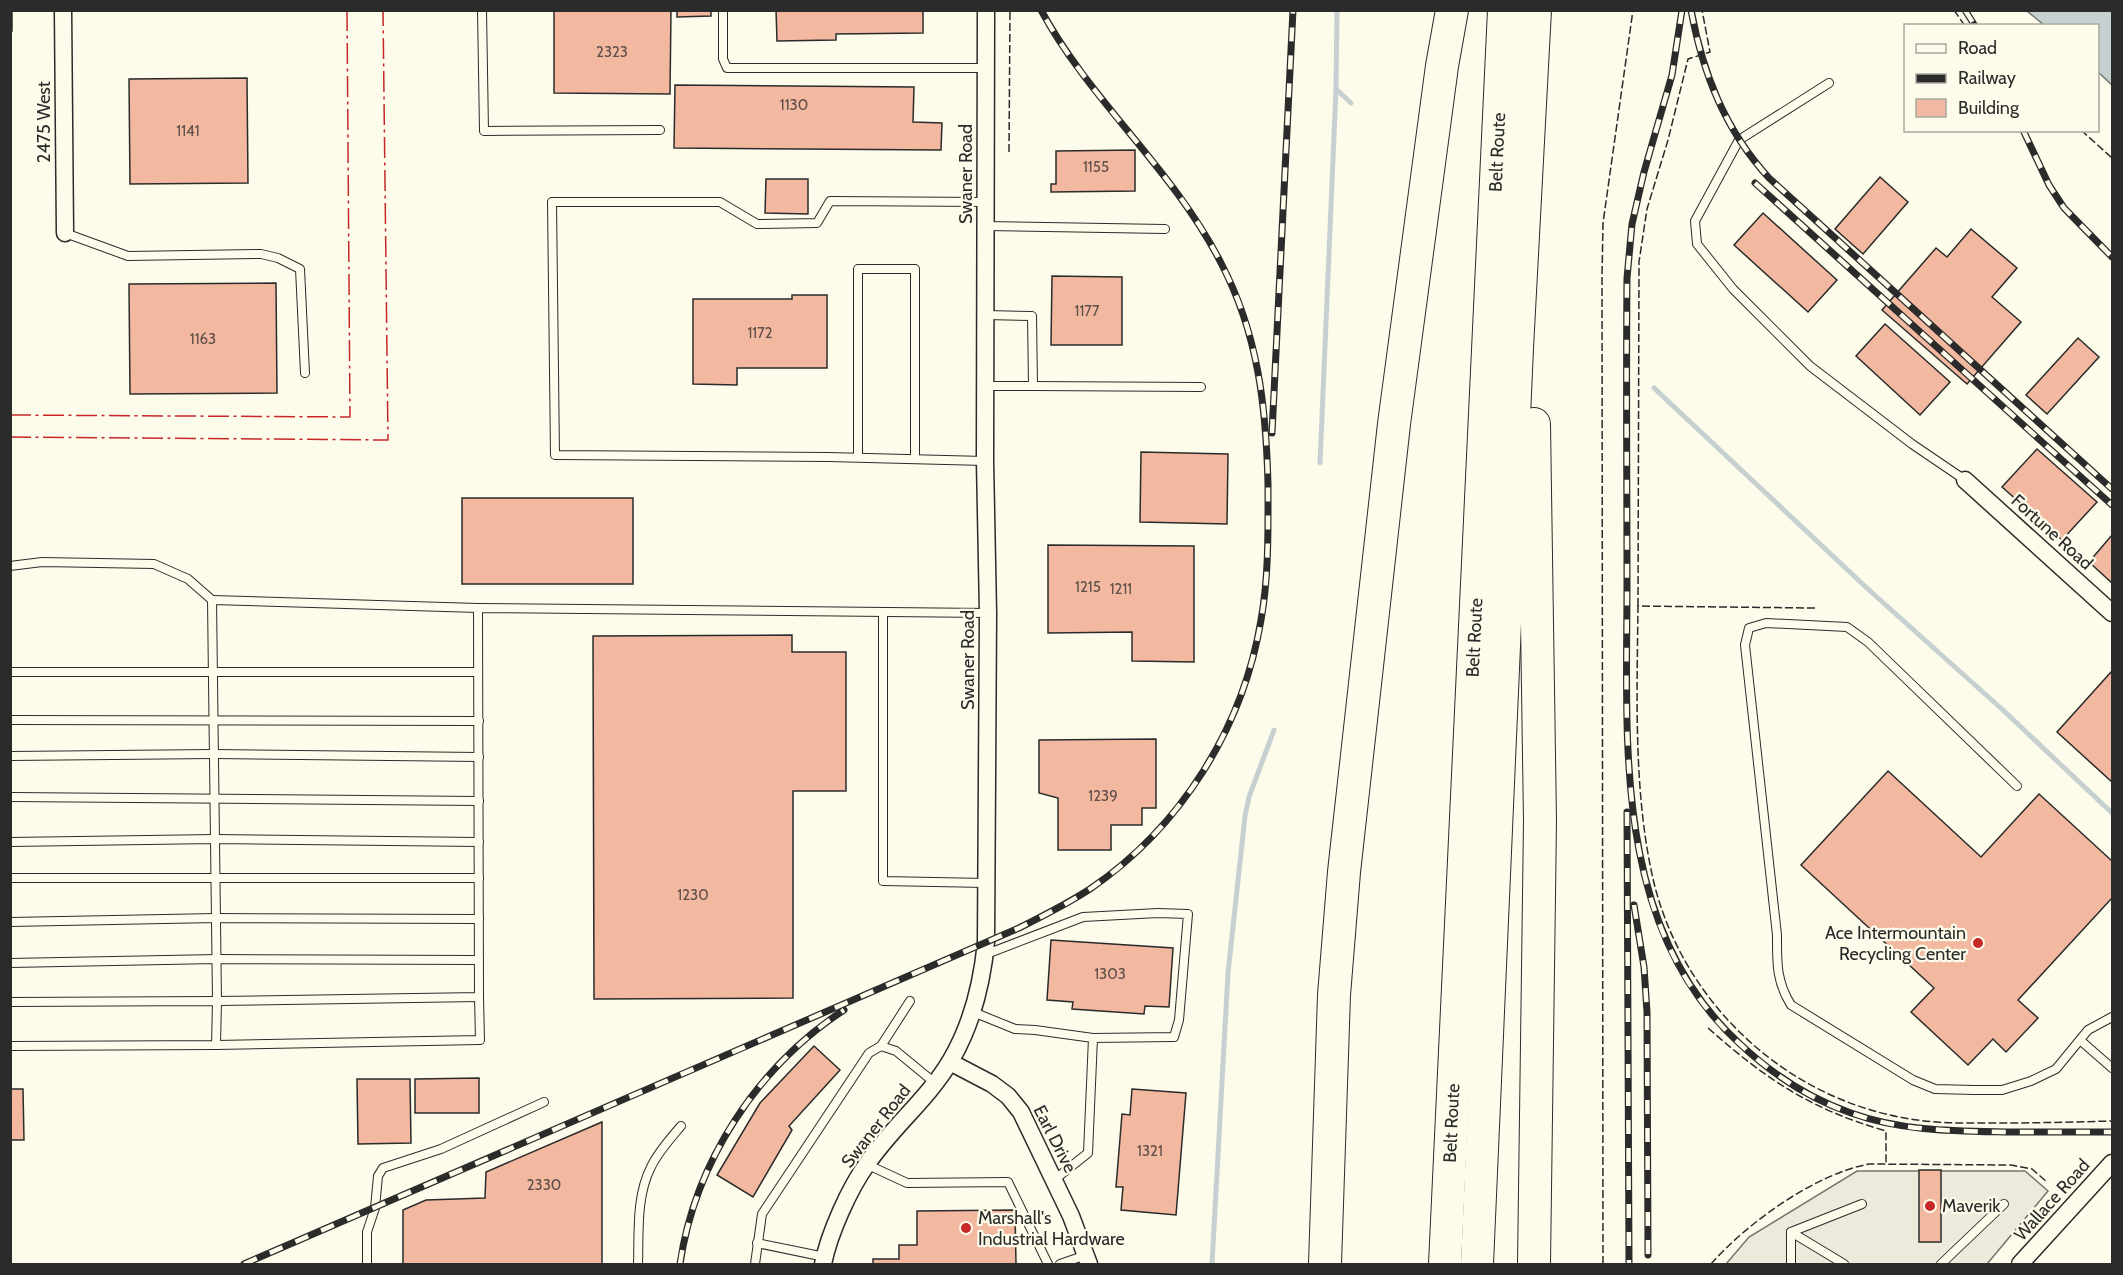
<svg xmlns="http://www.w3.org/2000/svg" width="2123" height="1275" viewBox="0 0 2123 1275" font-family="Cabin,sans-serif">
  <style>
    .parking { fill: #eceadb; stroke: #74746e; stroke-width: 1.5 }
    .water { fill: #c7d0d0; stroke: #74746e; stroke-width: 1.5 }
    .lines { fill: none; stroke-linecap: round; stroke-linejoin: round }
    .stream { stroke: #c7d0d0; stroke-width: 5 }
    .building { fill: #f2b8a0; stroke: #2b2b2b; stroke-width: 1.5 }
    .service-casing { stroke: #2b2b2b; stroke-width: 10 }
    .minor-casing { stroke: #2b2b2b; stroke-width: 19 }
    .motorway-casing { stroke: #2b2b2b; stroke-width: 34 }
    .service { stroke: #fdfbea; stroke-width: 8 }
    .minor { stroke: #fdfbea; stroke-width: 16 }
    .motorway { stroke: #fdfbea; stroke-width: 32 }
    .rail-casing { stroke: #2b2b2b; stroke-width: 7 }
    .rail { stroke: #fdfbea; stroke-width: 4.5; stroke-dasharray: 14; stroke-linecap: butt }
    .fence { stroke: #2b2b2b; stroke-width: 1.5; stroke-dasharray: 8 3; stroke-linecap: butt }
    .power { stroke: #c62828; stroke-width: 1.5; stroke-dasharray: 21 4.5 3 4.5; stroke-linecap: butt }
    .poi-dot { fill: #c62828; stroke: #fdfbea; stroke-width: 2 }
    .labels { text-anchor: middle; stroke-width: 4.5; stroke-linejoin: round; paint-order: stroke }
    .number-label { font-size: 15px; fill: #5d4e48 }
    .street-label { font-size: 18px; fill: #2b2b2b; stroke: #fdfbea }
    .poi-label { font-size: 18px; fill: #2b2b2b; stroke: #fdfbea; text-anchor: start }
  </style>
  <rect width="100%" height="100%" fill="#fdfbea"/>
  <!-- parking -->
  <path class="parking" d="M1857,1171h168l23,20 -61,73h-261l23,-27z"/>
  <!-- water -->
  <path class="water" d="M2027,11h85v74l-14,-13v-46l-54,-1z"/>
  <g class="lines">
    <!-- stream -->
    <g class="stream">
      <path d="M1336,89l15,14"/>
      <path d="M1654,388l215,202 135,121 108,102"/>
      <path d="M1320,463l16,-374 1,-79"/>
      <path d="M1212,1264l16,-291 17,-157 4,-19 25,-67"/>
    </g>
  </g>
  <!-- building -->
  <g class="building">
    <rect x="10" y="10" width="2" height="21"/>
    <path d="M554,10h117l-1,84 -116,-1z"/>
    <path d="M677,10h34v6l-34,1z"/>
    <path d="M776,10h147v23l-87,1v6l-59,1z"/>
    <path d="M247,78l1,105 -118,1 -1,-105z"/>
    <path d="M675,85l239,2 -1,35 29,1 -1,27 -267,-2z"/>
    <path d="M1135,150v41l-84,1v-8h5v-33z"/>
    <path d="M1880,177l28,25 -45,52 -28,-25z"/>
    <path d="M766,179h42v35l-43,-1z"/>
    <path d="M1763,213l74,67 -29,32 -74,-67z"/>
    <path d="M1971,229l46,39 -25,29 29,25 -54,62 -85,-74 54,-62 11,9z"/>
    <path d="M1052,276l70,1v68h-71z"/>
    <path d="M276,283l1,110 -147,1 -1,-110z"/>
    <path d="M792,295h35v73h-90v17l-44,-1v-85h99z"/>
    <path d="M1885,324l65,58 -30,33 -64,-59z"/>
    <path d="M2078,338l21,19 -52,57 -21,-19z"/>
    <path d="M2037,449l60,53 -35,38 -60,-53z"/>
    <path d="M1141,452l87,2 -1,70 -87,-2z"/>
    <rect x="462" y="498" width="171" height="86"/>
    <path d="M2112,535v48l-23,-21z"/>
    <path d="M1048,545l146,1v116l-62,-1v-29l-84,1z"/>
    <path d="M792,635v17h54v139h-53v207l-199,1 -1,-363z"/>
    <path d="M2112,671v111l-55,-50z"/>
    <path d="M1156,739v69h-14v17h-31v25h-53v-52l-19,-5v-53z"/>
    <path d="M1888,771l93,86 58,-63 73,67v37l-94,102 20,18 -32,34 -13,-13 -25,26 -57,-53 23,-24 -133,-123z"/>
    <path d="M1051,940l122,8 -4,59 -24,-1 -1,8 -72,-5 1,-7 -26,-2z"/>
    <path d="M814,1046l26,24 -51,56 3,4 -39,67 -36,-22 43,-72z"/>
    <path d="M479,1078v35h-64v-34z"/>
    <path d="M357,1079h53l1,64 -53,1z"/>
    <path d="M10,1089h13l1,51h-14z"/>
    <path d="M1132,1089l54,4 -10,122 -55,-5 2,-23h-7l6,-73 8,1z"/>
    <path d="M602,1122v142h-199v-54l23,-10 59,-2 1,-26z"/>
    <rect x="1919" y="1170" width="22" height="72"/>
    <path d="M1015,1210l1,54h-143v-5h26v-14h18v-34z"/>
  </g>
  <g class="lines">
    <defs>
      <g id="service">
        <path d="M482,10l2,121 176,-1"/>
        <path d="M723,10v49l4,9h259"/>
        <path d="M1829,83l-90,57 -44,81 2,23 36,45 77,77 102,78 53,36"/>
        <path d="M985,202l-155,-1 -13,22 -60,1 -37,-22h-168l3,253 273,2 157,4"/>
        <path d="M985,226l180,3"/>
        <path d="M65,233l63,23 133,-2 17,4 22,11 5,104"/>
        <path d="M986,315l46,1 1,70h-47"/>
        <path d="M1033,386l168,1"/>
        <path d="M858,457v-188h57v190"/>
        <path d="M10,566l32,-4 112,2 34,15 24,21"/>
        <path d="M478,608l1,389 -262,4 -5,-401 266,8 510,5"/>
        <path d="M883,612v269l103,2"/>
        <path d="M10,672h468"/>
        <path d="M10,720l469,1"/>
        <path d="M10,756l204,-2 265,3"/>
        <path d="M2017,786l-149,-144 -21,-15 -81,-4 -17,5 -4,17 32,290c0,27 -1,46 14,70l122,75 22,9 39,1h28l29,-9 25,-12 32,-39 24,-13"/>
        <path d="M10,797l469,4"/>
        <path d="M10,842l205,-3 264,3"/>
        <path d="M10,878h469"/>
        <path d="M10,922l206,-4 263,1"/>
        <path d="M984,955l99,-38 75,-4 30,1 -9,106 -5,17 -81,1"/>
        <path d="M10,963l207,-4 262,1"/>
        <path d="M10,1002l207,-1 -1,44 -206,1"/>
        <path d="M973,1012l42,17 20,1 58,8 -5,115 -34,27"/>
        <path d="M2080,1040l32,28"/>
        <path d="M216,1045l264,-5 -1,-43"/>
        <path d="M881,1046l29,-45"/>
        <path d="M866,1164l41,19 101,-1 40,82"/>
        <path d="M1791,1232l53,32"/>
        <path d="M757,1243l68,14"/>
        <path d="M367,1264v-32l8,-24 3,-32 5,-8 58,-19 103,-47"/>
        <path d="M638,1264c1,-31 -2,-68 13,-97 7,-15 19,-28 30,-41"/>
        <path d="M755,1264l7,-50 107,-161 12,-7 15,5 39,32"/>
        <path d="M1060,1264l26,-9"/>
        <path d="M1791,1264v-32l71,-28"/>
        <path d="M1941,1264l63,-60"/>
      </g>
      <g id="minor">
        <path d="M63,10l2,223"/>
        <path d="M1965,480l147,133"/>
        <path d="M950,1062l42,22 16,12 13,16 50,104 18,48"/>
        <path d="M823,1264c6,-30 26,-75 44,-100 25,-37 61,-65 84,-104 21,-36 31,-76 35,-118l2,-329 -3,-152 1,-451"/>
        <path d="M2020,1264l92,-101"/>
      </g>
      <g id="motorway">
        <path d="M1325,1264l9,-269 10,-123 50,-448 48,-358 10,-56"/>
        <path id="s1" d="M1445,1264l59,-1254"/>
        <path d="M1477,1264l40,-916 18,-338"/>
        <path d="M1534,1264l6,-443 -6,-397"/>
      </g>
    </defs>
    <!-- service casing -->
    <use href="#service" class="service-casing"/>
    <!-- minor casing -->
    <use href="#minor" class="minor-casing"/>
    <!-- motorway casing -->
    <use href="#motorway" class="motorway-casing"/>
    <!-- service -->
    <use href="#service" class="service"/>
    <!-- minor -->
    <use href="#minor" class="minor"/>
    <!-- motorway -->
    <use href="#motorway" class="motorway"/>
    <defs>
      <g id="rail">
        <path d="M1682,10l-10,65 -28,97 -12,52 -5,54c-1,102 0,204 0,305 0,159 -15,344 113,461 32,30 70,55 111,69 50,18 102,18 154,19 36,0 72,0 107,0"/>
        <path d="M1691,10c12,64 34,120 78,168l343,311"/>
        <path d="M1965,10l10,16"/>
        <path d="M2023,130l26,55 15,23 48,49"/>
        <path d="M1755,183l357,322"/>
        <path d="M1272,433l21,-423"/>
        <path d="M1627,812l2,452"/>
        <path d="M1634,905l10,62 3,45 1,243"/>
        <path d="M244,1264l775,-336c24,-12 48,-24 71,-39 91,-62 153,-161 171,-269 8,-44 7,-91 7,-136 -2,-79 -10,-150 -47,-221 -47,-93 -131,-162 -180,-253"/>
        <path d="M680,1264c15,-102 77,-197 164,-254"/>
      </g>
    </defs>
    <!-- rail casing -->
    <use href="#rail" class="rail-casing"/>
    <!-- rail -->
    <use href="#rail" class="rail"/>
    <!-- fence -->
    <g class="fence">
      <path d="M1954,10l11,16"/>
      <path d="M2081,130l31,28"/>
      <path d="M1009,152l1,-142"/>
      <path d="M1638,606l1,-344 8,-53 21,-69 20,-81 22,-7 -8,-42"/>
      <path d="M1815,608l-177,-2c-1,90 -5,193 17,281 32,122 137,216 262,233 27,4 55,3 82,3 38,0 76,-1 113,-2"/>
      <path d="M1708,1028c59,52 102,81 178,103v33"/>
      <path d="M1603,1264l-1,-986 1,-55 30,-213"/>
      <path d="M1711,1264c36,-41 104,-90 158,-100l142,1 21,4 15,13"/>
    </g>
    <!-- power -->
    <g class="power">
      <path d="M10,415l340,2 -3,-407"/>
      <path d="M10,437l378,3 -5,-430"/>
    </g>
  </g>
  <!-- markers -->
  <g class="poi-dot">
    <circle cx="1978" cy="943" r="6"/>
    <circle cx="1930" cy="1206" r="6"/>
    <circle cx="966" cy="1228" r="6"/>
  </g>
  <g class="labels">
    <!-- number labels -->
    <g class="number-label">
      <text x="612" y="57">2323</text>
      <text x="794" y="110">1130</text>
      <text x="188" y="136">1141</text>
      <text x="1096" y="172">1155</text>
      <text x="1087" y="316">1177</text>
      <text x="760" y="338">1172</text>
      <text x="203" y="344">1163</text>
      <text x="1088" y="592">1215</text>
      <text x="1121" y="594">1211</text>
      <text x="1103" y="801">1239</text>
      <text x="693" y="900">1230</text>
      <text x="1110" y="979">1303</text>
      <text x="1150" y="1156">1321</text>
      <text x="544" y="1190">2330</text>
    </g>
    <!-- street labels -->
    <g class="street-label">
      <text transform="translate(44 122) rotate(-90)" y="6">2475 West</text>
      <text dy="6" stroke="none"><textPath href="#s1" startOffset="1113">Belt Route</textPath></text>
      <text transform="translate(966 174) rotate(-90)" y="6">Swaner Road</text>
      <text transform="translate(2052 532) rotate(42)" y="6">Fortune Road</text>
      <text dy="6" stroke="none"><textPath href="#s1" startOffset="627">Belt Route</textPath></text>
      <text transform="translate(968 660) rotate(-90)" y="6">Swaner Road</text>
      <text dy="6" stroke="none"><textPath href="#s1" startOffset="141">Belt Route</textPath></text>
      <text transform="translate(876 1126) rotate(-52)" y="6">Swaner Road</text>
      <text transform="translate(1055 1139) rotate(63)" y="6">Earl Drive</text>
      <text transform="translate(2052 1200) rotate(-48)" y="6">Wallace Road</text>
    </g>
    <!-- poi labels -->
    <g class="poi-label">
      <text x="1966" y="939" text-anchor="end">Ace Intermountain<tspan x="1966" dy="21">Recycling Center</tspan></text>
      <text x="1942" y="1212">Maverik</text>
      <text x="978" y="1224">Marshall's<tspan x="978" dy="21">Industrial Hardware</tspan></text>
    </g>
  </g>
  <!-- border -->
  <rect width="2123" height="1275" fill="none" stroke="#2b2b2b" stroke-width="24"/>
  <!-- legend -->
  <rect x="1904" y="24" width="195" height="108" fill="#fdfbea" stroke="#a9a89e" stroke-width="1.5"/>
  <rect x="1916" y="44" width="30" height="9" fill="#fdfbea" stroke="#a9a89e" stroke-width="1.5"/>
  <text x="1958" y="54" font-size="18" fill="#2b2b2b">Road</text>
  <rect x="1916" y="74" width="30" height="9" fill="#2b2b2b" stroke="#a9a89e" stroke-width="1.5"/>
  <text x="1958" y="84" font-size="18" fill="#2b2b2b">Railway</text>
  <rect x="1916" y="99" width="30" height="18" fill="#f2b8a0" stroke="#a9a89e" stroke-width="1.5"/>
  <text x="1958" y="114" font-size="18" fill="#2b2b2b">Building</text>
</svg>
